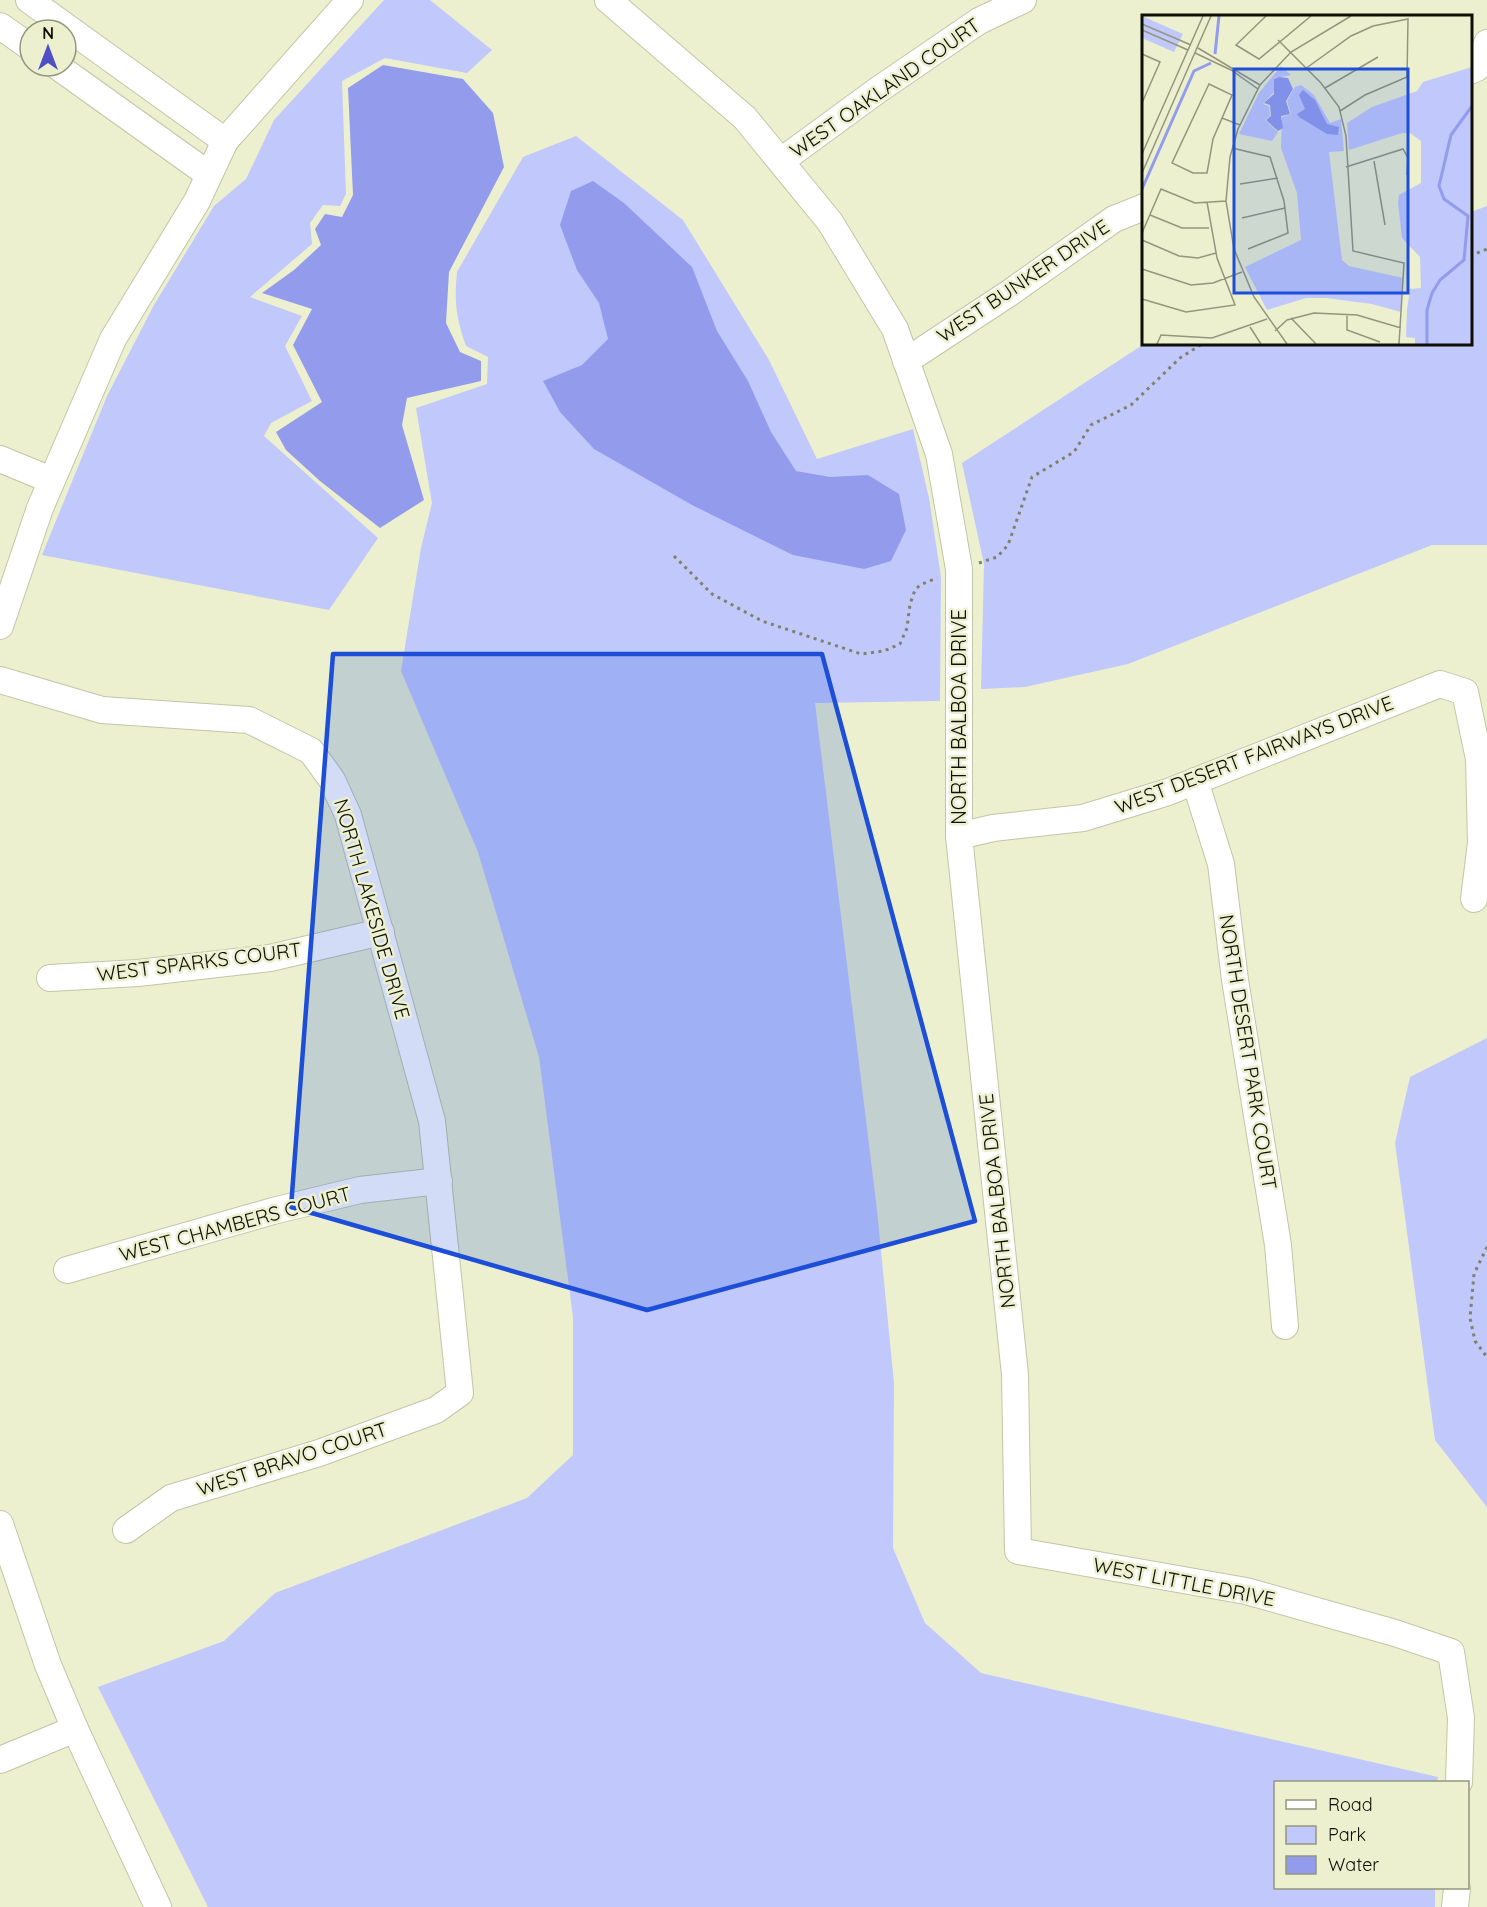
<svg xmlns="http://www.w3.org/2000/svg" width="1487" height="1907" viewBox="0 0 1487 1907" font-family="Quicksand,sans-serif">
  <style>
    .green { fill: #c1c8fc }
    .water { fill: #939cec }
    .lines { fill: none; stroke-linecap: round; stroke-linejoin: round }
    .minor-casing { stroke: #c2c6a6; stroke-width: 28 }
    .path { stroke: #7f816b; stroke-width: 3; stroke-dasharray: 3 4.5; stroke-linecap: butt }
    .minor { stroke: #fff; stroke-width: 26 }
    .marked { fill: #1d4ed8; fill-opacity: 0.2; stroke: #1d4ed8; stroke-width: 4.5; stroke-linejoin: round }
    .labels { text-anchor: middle; stroke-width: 5; stroke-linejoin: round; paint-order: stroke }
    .street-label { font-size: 20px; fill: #0d0e04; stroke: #ecf0cf }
    .inset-river { fill: none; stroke: #939cec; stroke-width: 3 }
    .inset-road { fill: none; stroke: #93967e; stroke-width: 1.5 }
    .view { fill: #1d4ed8; fill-opacity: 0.15; stroke: #1d4ed8; stroke-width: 3 }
    .inset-edge { fill: none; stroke: #0d0e04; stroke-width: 3 }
  </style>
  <rect width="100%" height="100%" fill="#ecf0cf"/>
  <!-- green -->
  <g class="green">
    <path d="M384,0h46l62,50 -25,23 -82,-15 -43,23 4,113 -6,12 -17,-1 -13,18 2,21 -62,53 52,19 -17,30 27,55 -41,22 -7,13 114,102 -49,72 -287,-55 65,-159 47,-91 60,-99 32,-27 28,-59z"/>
    <path d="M576,136l107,84 86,140 48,99 96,-30 16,69 12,79 -1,124 -125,2 62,507 17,173 -1,165 32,75 56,50 457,104 -1,5h-161v106h159v19h-1227l-110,-220 126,-46 51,-48 252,-95 46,-43v-138l-34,-260 -61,-205 -77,-181 20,-123 11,-45 -16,-95 71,-24 1,-27 -22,-11c-10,-28 -12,-45 -9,-74l66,-115z"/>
    <path d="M1487,206v339h-55l-304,119 -103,23 -44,2 3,-125 -22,-101 182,-119h326l1,-132z"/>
    <path d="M1487,1038v469l-52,-67 -40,-297 15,-66z"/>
  </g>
  <!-- water -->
  <g class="water">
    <path d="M383,65l80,14 30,34 11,54 -55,105 -3,51 14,29 21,9v20l-74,17 -5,27 22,75 -44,28 -60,-47 -34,-31 -10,-18 46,-30 -29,-57 19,-36 -50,-16 32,-23 27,-25 -6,-16 10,-15 17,3 11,-22 -5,-107z"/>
    <path d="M593,181l31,22 68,64 25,64 31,50 23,51 25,39 34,6 38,-2 31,19 7,36 -15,31 -27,8 -71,-14 -101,-50 -98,-56 -34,-37 -17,-31 39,-16 26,-26 -9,-36 -22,-33 -17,-45 11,-34z"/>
  </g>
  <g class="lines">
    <defs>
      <g id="minor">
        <path d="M29,0l196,141"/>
        <path d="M608,0l137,118 85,104 65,107 44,125 20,115v267l56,539 3,176 228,40 149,42 56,19 10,66 -2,64"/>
        <path d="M0,26l30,21"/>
        <path d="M57,66l151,108"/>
        <path d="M1470,71l7,-3 10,-25"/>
        <path d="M781,161l97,-71 101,-69 44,-21"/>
        <path d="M906,361l102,-67 106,-75 30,-12"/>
        <path d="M0,459l51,21"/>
        <path d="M0,626l40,-118 73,-169 84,-138 28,-60 125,-141"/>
        <path d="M0,680l102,30 147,10 62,31 21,29 16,35 84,306 28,272 -24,17 -117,43 -148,45 -45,32"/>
        <path d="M1195,781l26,83 14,116 43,265 7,81"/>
        <path d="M959,836l34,-8 90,-10 85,-26 272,-108 25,8 14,67 2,84 -7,56"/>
        <path d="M50,978l88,-5 132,-15 111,-26"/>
        <path d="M67,1270l206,-59 87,-21 79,-9"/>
        <path d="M0,1524l48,141 27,64 83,178"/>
        <path d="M0,1760l75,-31"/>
        <path d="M1455,1907l2,-19"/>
      </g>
    </defs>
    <!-- minor casing -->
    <use href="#minor" class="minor-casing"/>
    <!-- path -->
    <g class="path">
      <path d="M1470,256l17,-7"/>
      <path d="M674,556l38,38 50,27 99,33 23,-3 16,-7 7,-16 3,-24 5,-14 5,-5 17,-7"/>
      <path d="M979,563l18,-6 11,-12 24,-68 42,-25 17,-27 40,-20 49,-47 22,-14"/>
      <path d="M1487,1247l-13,27 -4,44 5,23 12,16"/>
    </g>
    <!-- minor -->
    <use href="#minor" class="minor"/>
  </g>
  <!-- marked area -->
  <path class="marked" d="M333,654h489l153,567 -328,89 -356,-103z"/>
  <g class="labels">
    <!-- street labels -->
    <g class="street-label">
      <text transform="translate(885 88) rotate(-35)" y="7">WEST OAKLAND COURT</text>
      <text transform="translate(1023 281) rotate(-34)" y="7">WEST BUNKER DRIVE</text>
      <text transform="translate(959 717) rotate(-90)" y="7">NORTH BALBOA DRIVE</text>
      <text transform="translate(1254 755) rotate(-21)" y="7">WEST DESERT FAIRWAYS DRIVE</text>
      <text transform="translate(372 909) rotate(74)" y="7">NORTH LAKESIDE DRIVE</text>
      <text transform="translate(199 962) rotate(-7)" y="7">WEST SPARKS COURT</text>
      <text transform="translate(1248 1052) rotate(81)" y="7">NORTH DESERT PARK COURT</text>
      <text transform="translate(997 1201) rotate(-96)" y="7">NORTH BALBOA DRIVE</text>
      <text transform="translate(235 1224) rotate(-15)" y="7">WEST CHAMBERS COURT</text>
      <text transform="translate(292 1459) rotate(-18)" y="7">WEST BRAVO COURT</text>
      <text transform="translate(1184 1582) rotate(11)" y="7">WEST LITTLE DRIVE</text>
    </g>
  </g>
  <!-- overview -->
  <g transform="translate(1142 15)">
    <rect width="330" height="330" fill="#ecf0cf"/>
    <path d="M0,1l41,18 -9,18 -32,-14zM139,51l10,9 -17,3v14l-11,12 6,2 1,10 -5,4 13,12 -6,9 -33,-7 20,-41zM330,52v277h-57v-6l-9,-1 1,-27 3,-21 11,-1 -1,-31 -18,-19 -4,-35 1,-8 22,-12v-42l-11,-8h-8l-53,17 -2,-27 25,-16 45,-16 6,-9zM159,70l13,10 16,28 11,-4 3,32 -15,1 13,108 7,6 54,12 -2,34 -29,-8 -46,-6h-20l-39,12 -22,-43 56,-27 -4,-47 -16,-45 1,-31 9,-3 -4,-13 8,-14z" fill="#c1c8fc"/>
    <path d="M137,62l9,1 5,11 -7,12 4,13 -9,2 2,12 -5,3 -12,-11 5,-4 -1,-11 -6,-2 10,-9v-15zM161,75l12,10 12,24 12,3 -1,8 -11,-1 -28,-17 -2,-3 8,-5 -6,-14z" fill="#939cec"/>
    <path class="inset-river" d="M73,39l4,-38M0,174l52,-118 17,-8M285,329v-34l5,-17 8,-13 24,-20 4,-44 -24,-17 -5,-13 12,-51 21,-29"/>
    <path class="inset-road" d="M124,1l-30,29 23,14 52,-43M0,9l49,21M0,15l46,20M136,25l43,43 18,24 7,29 7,115 51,12 -5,81M56,33l62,37M53,38l36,17 27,19M0,39l18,8 -18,41M163,54l46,-33 22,-10 35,-7 -1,58 -42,18 -25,16M67,69l23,11 -19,44 -6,34h-14l-21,-10zM183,73l53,-31M80,103l18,7M90,133l38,9 14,44 4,32 -40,16M0,139l61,-138M232,146l11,64M204,152l57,-18 5,9 -1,17M0,158l69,-157M98,169l38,-6M8,200l32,13h27M100,203l43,-10M0,218l19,-44 34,14 31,-2M0,225l37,16 19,2 18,-5M0,254l49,16 22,-2 29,-11M0,284l44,13 49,-7 -18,-47 -10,-56M205,299v16l33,12M149,303l25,26M108,312l11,17M133,316l12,-11 27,-7 43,2 44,13M15,329l4,-9 51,3 55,-19M145,329l-33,-47 -20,-48 -8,-48 4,-44 8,-28 22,-44 31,-33 60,-36"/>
    <path class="view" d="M92,54h174v224h-174z"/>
    <rect width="330" height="330" class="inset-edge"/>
  </g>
  <!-- legend -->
  <rect x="1274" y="1781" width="195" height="108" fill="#ecf0cf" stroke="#93967e" stroke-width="1.5"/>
  <rect x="1286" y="1800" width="30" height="9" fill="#ffffff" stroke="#93967e" stroke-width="1.5"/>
  <text x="1328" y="1811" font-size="18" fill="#0d0e04">Road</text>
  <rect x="1286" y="1826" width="30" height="18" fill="#c1c8fc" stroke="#93967e" stroke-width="1.5"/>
  <text x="1328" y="1841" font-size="18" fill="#0d0e04">Park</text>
  <rect x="1286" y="1856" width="30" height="18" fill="#939cec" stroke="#93967e" stroke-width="1.5"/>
  <text x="1328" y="1871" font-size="18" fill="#0d0e04">Water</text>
  <!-- north arrow -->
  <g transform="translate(48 48)"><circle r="28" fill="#ecf0cf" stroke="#93967e" stroke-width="1.5"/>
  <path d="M0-4.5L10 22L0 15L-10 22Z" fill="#504fc6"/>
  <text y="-9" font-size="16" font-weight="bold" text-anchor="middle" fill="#0d0e04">N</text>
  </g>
</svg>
